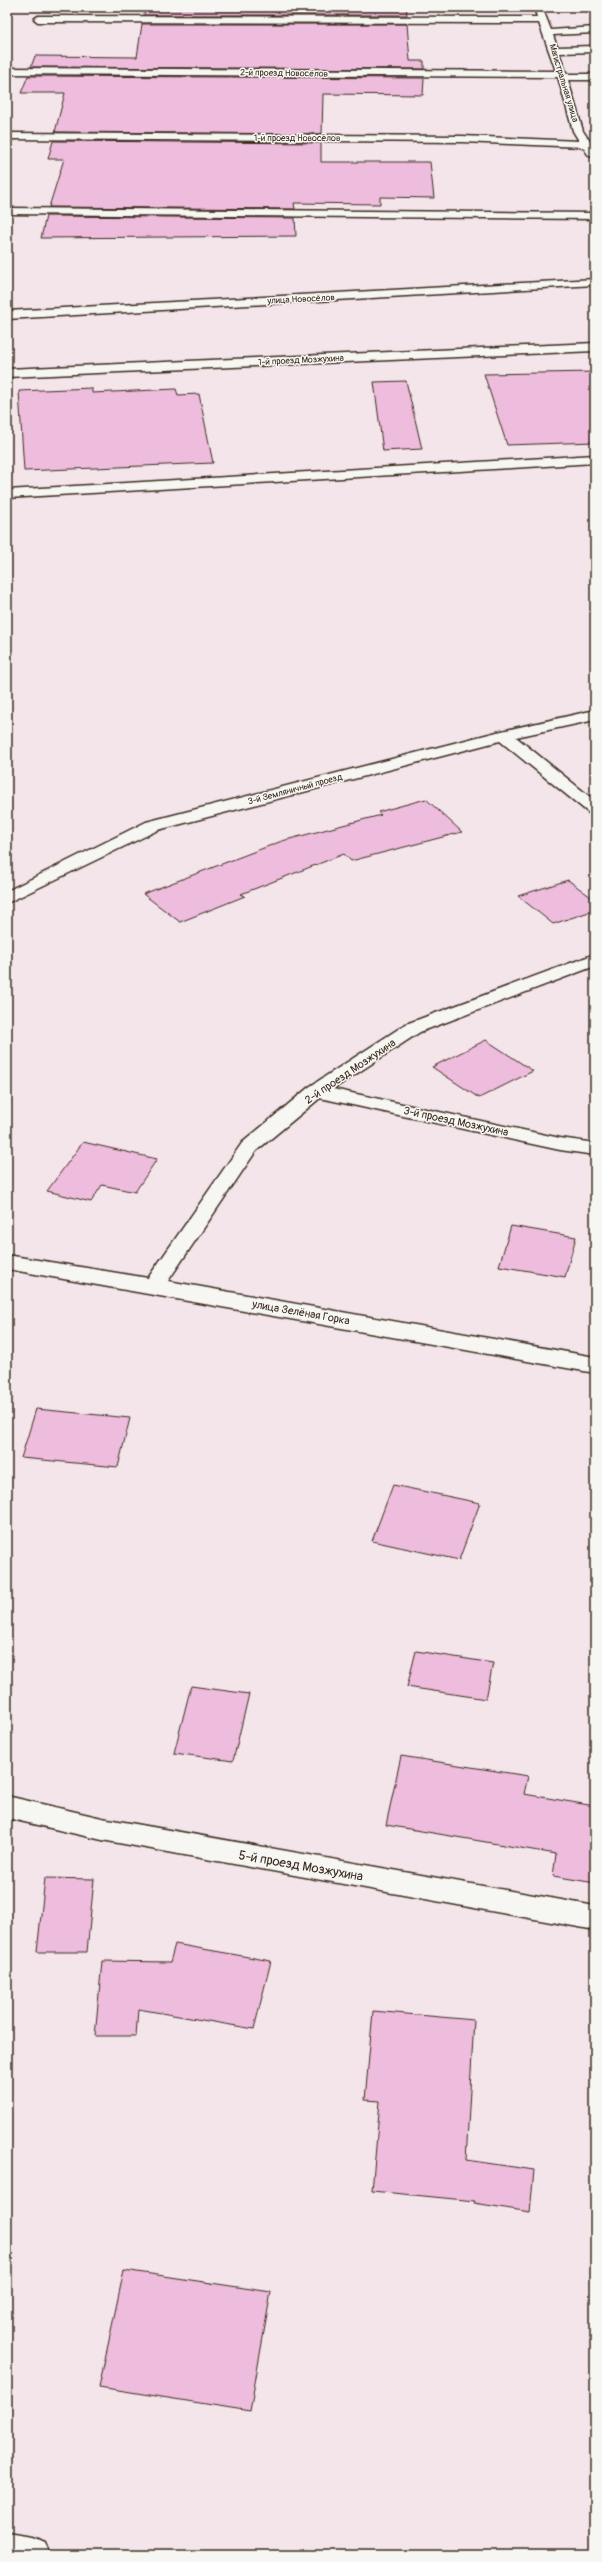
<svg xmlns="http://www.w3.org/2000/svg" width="602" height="2562" viewBox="0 0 602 2562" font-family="Pangolin,sans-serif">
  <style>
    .building { fill: #eebcdc; stroke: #3b2a1e }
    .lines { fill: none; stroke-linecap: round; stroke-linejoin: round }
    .minor-casing { stroke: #3b2a1e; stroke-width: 3 }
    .minor { fill: #f6f6f2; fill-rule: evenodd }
    .labels { text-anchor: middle; stroke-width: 3; stroke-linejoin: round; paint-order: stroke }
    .far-street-label { font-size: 9px; fill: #3b2a1e; stroke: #f6f6f2 }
    .street-label { font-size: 11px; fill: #3b2a1e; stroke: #f6f6f2 }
    .near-street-label { font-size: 13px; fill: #3b2a1e; stroke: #f6f6f2 }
  </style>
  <rect width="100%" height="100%" fill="#f4e5eb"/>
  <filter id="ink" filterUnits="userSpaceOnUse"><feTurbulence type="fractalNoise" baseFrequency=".025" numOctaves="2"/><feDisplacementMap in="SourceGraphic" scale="8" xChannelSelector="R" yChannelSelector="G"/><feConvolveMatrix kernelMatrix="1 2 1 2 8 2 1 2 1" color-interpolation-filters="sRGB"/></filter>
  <g filter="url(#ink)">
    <!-- building -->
    <g class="building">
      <path d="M145,7h261l1,8h-263z"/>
      <path d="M142,24h265l3,37h14v8l-393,-2 4,-11 102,1z"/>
      <path d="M28,76l396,2 -1,17 -100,-1 -1,40 -267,-2 10,-39h-44z"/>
      <path d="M53,141l268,2v19h109l4,36 -54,-1v7l-86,-1 1,6 -246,-2 15,-48h-16z"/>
      <path d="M46,216l249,2 1,18 -255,2z"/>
      <path d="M595,372v70l-88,3 -23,-71z"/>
      <path d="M406,381l16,68 -39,2 -9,-69z"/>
      <path d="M92,388v5l84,-4 2,6 21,-1 14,69 -189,8 -5,-80z"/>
      <path d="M426,799l36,33 -111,29 -7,-7 -103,40 4,2 -65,26 -37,-28 139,-53 99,-26 -3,-3z"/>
      <path d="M568,880l27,20v10l-42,14 -35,-28z"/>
      <path d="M486,1040l47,31 -54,27 -47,-31z"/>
      <path d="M83,1142l74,17 -22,33 -33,-7 -11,17 -44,-11z"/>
      <path d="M511,1226l65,11 -11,40 -66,-11z"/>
      <path d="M36,1409l94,9 -12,49 -97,-9z"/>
      <path d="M393,1485l87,18 -21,57 -87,-19z"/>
      <path d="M416,1651l77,12 -7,36 -79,-12z"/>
      <path d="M191,1686l58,8 -16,67 -59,-8z"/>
      <path d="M401,1756l127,20 -4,18 71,12v77l-42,-7 3,-22 -170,-29z"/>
      <path d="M45,1878l49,1 -7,73h-50z"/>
      <path d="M175,1944l96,17 -17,68 -116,-20 -2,27h-41l7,-75 68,1z"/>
      <path d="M373,2011l101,9 -8,140 68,10 -4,42 -56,-9 1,-2 -103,-10 8,-90 -15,-1z"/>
      <path d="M124,2270l147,22 -21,119 -151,-24z"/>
    </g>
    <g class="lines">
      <defs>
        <g id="minor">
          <path d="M534,7h8l9,23 44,-3v6l-42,2 4,12 38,-1v6l-36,1 8,21h28v6h-27l15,51 12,18v8l-6,-1 -6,-9 -121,-5 -455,-3v-6l455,3 117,5 -6,-10 -15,-54 -551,-3v-6l549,3 -17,-48 -501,-1 -4,-3 4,-3 499,1z"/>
          <path d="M7,208l588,5v6l-588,-5z"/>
          <path d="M595,279v6l-588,34v-8z"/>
          <path d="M595,343v8l-588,26v-8z"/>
          <path d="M595,455v8l-588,35v-8z"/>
          <path d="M595,710v10l-79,17 79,64v13l-6,-1 -89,-72 -342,89 -151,73v-12l139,-69 351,-90z"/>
          <path d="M595,954v12l-175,66 -87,57 227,49 35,5v12l-35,-5 -240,-52 -64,53 -88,130 427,76v16l-588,-104v-14l141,23 94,-135 67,-56 97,-63z"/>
          <path d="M7,1796l95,22 493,88v24l-493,-90 -95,-22z"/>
          <path d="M7,2533l25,4 13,5 5,13h-43z"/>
        </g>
      </defs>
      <!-- minor casing -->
      <use href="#minor" class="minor-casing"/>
      <!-- minor -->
      <use href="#minor" class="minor"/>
    </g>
  </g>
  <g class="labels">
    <!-- far-street labels -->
    <g class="far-street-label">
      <text transform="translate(284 73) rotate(1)" y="3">2-й проезд Новосёлов</text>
      <text transform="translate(564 83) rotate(73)" y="3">Магистральная улица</text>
      <text x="297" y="141">1-й проезд Новосёлов</text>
      <text transform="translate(301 299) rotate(-3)" y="3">улица Новосёлов</text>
      <text transform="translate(301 360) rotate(-3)" y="3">1-й проезд Мозжухина</text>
      <text transform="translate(295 789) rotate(-15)" y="3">3-й Земляничный проезд</text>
    </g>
    <!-- street labels -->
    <g class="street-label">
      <text transform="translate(350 1071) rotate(-34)" y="4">2-й проезд Мозжухина</text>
      <text transform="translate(456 1121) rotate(12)" y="4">3-й проезд Мозжухина</text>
      <text transform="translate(301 1312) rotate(10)" y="4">улица Зелёная Горка</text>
    </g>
    <!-- near-street labels -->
    <g class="near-street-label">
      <text transform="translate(301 1865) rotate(10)" y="5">5-й проезд Мозжухина</text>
    </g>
  </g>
  <!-- margin -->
  <rect width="602" height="2562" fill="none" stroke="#f6f6f2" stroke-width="24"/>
  <rect x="12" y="12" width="578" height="2538" fill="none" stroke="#3b2a1e" stroke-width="1.5" filter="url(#ink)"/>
</svg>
